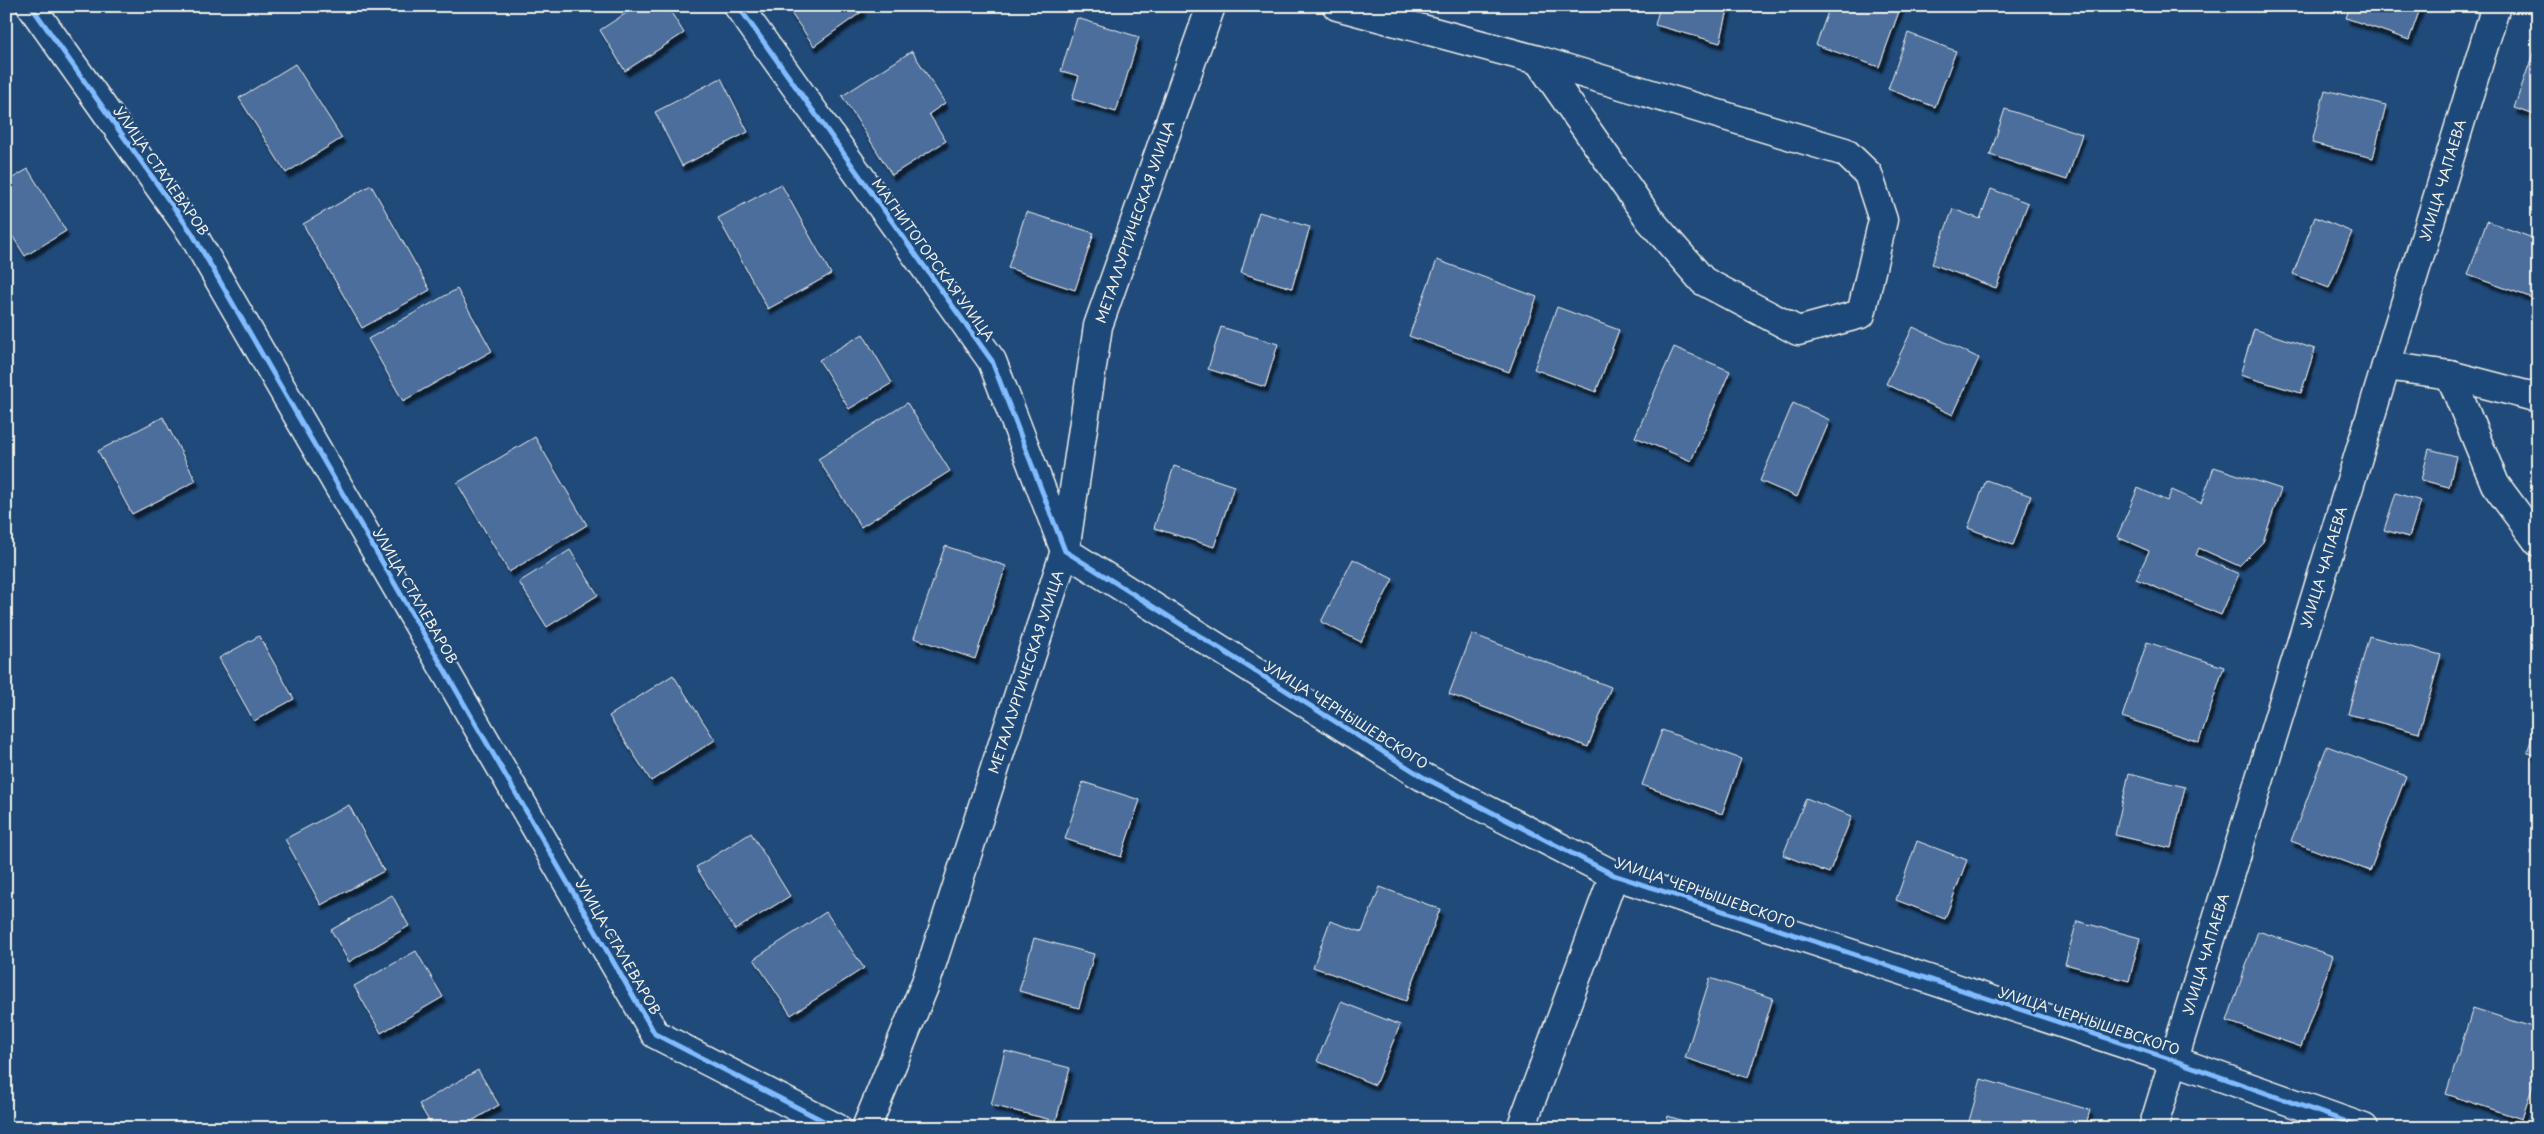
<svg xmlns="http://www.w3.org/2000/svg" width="2544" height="1134" viewBox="0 0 2544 1134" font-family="'Playpen Sans',sans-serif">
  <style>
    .building { fill: #4c6e9d; stroke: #f4f1e8; filter: url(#shadow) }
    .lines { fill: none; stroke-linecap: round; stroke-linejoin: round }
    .minor-casing { stroke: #f4f1e8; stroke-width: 31 }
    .tertiary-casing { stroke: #f4f1e8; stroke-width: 31 }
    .minor { stroke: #1f4a7a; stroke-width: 28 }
    .tertiary { stroke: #1f4a7a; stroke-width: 28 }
    .cycleway-casing { stroke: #1f4a7a; stroke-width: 8 }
    .cycleway { stroke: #80bcff; stroke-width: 5 }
    .labels { text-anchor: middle; stroke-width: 5; stroke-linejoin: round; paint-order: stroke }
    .street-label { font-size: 14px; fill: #f4f1e8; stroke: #1f4a7a }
  </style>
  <defs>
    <filter id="shadow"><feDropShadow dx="3" dy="5.5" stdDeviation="1" flood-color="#0009"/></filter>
  </defs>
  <rect width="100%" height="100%" fill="#1f4a7a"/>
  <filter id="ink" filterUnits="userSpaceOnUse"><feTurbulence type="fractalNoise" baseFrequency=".02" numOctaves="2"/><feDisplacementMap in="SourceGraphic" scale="10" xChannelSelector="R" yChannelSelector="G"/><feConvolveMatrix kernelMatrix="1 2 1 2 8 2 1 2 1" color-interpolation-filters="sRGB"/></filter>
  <g filter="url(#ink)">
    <!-- building -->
    <g class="building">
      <path d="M637,6h30l17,27 -59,38 -25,-41z"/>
      <path d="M786,6h74l3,5 -49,35z"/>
      <path d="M1660,6h69l-9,37 -65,-18z"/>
      <path d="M1830,6h71l-22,61 -63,-22z"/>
      <path d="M2350,6h71l-12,34 -63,-22z"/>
      <path d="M1077,18l62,19 -23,75 -44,-13 7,-23 -18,-5z"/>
      <path d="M1908,33l48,18 -21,56 -47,-18z"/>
      <path d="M2535,48l3,1v67l-24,-8z"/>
      <path d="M912,51l33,52 -16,11 17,27 -54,34 -50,-79z"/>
      <path d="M295,64l47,74 -56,35 -47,-75z"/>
      <path d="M721,78l27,54 -66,34 -27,-54z"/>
      <path d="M2325,90l61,15 -13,53 -61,-15z"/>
      <path d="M2005,109l77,25 -15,46 -77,-25z"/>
      <path d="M28,169l38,62 -41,25 -19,-30v-44z"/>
      <path d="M781,184l50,90 -63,35 -50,-91z"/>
      <path d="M371,185l59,105 -68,38 -59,-104z"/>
      <path d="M1991,189l37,14 -32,85 -64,-24 21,-55 27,10z"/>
      <path d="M1026,212l68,21 -19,57 -67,-22z"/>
      <path d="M1259,212l51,15 -18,61 -51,-15z"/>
      <path d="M2315,217l37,15 -23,56 -36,-14z"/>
      <path d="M2487,221l51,19v60l-70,-25z"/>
      <path d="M1437,260l100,37 -28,75 -100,-36z"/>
      <path d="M457,289l35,62 -89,50 -35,-62z"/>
      <path d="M1557,307l62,23 -23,62 -62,-23z"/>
      <path d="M1221,327l57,17 -13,43 -57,-18z"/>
      <path d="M1913,327l66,31 -26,57 -67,-31z"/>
      <path d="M2254,329l61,20 -14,44 -61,-18z"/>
      <path d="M863,334l29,49 -43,26 -30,-49z"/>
      <path d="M1674,347l56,24 -39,90 -56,-24z"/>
      <path d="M907,403l43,68 -89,56 -43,-68z"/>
      <path d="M1793,403l37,17 -33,77 -37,-16z"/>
      <path d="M163,417l33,64 -64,33 -34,-63z"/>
      <path d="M535,437l52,88 -78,47 -52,-89z"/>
      <path d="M2429,449l27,7 -7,31 -28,-7z"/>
      <path d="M1174,466l60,20 -20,61 -60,-19z"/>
      <path d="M2214,467l67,22 -18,53 -24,24 -40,-18 -3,7 43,19 -18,41 -85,-36 13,-28 -32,-14 21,-49 29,13 5,-11 29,13z"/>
      <path d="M1986,480l45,16 -18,49 -45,-17z"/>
      <path d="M2396,493l25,8 -12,36 -25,-7z"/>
      <path d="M945,546l61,20 -31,93 -61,-21z"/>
      <path d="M570,550l28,45 -51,32 -28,-45z"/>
      <path d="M1353,559l40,20 -32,63 -40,-20z"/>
      <path d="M1472,634l139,53 -23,60 -139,-53z"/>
      <path d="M259,636l35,63 -40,22 -35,-63z"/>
      <path d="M2369,636l72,19 -22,78 -71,-19z"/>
      <path d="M2147,642l77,25 -25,75 -77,-25z"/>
      <path d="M673,675l42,65 -64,41 -42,-65z"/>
      <path d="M2538,717v39l-11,-3z"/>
      <path d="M1662,730l79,29 -19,55 -80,-29z"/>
      <path d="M2327,746l79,30 -36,95 -79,-30z"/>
      <path d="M2129,773l56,14 -14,61 -56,-13z"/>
      <path d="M1083,782l57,18 -19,57 -56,-18z"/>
      <path d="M1806,798l46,18 -23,57 -46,-18z"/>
      <path d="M349,805l35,66 -63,34 -36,-66z"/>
      <path d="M751,833l39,63 -55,34 -39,-63z"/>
      <path d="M1917,841l50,19 -22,59 -49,-19z"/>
      <path d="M1380,887l60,22 -34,92 -93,-34 17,-46 32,11z"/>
      <path d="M392,895l17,31 -60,36 -18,-32z"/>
      <path d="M826,912l38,56 -73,47 -37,-56z"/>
      <path d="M2077,921l63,17 -11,43 -64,-17z"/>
      <path d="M2258,931l75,25 -32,91 -74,-26z"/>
      <path d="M1034,938l60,16 -15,54 -60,-17z"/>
      <path d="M416,951l27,46 -62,36 -27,-47z"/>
      <path d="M1710,978l63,20 -25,80 -63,-20z"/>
      <path d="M1341,1002l59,23 -25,60 -58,-24z"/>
      <path d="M2473,1008l65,21v40l-16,50 -76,-25z"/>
      <path d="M1005,1051l65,17 -14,53 -65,-16z"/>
      <path d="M478,1070l21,35 -39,23h-27l-14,-24z"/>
      <path d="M1981,1079l109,31 -5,18h-118z"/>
      <path d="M1668,1116l37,12h-40z"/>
    </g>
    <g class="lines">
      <defs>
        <g id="minor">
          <path d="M31,6l161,227 463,801 182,94"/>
          <path d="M738,6l254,355 73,190 358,226 191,98 559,185 191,68"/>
          <path d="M1337,6l201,54 307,92 23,22 15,46 -22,94 -63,17 -95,-50 -53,-61 -112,-160"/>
          <path d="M2386,366l64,9 88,23"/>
          <path d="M2450,375l45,109 43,58"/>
          <path d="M866,1128l60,-146 139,-431 33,-225 113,-320"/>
          <path d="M1521,1128l93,-253"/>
        </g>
        <path id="tertiary" d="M2153,1128l343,-1122"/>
      </defs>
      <!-- minor casing -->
      <use href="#minor" class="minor-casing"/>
      <!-- tertiary casing -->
      <use href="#tertiary" class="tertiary-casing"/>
      <!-- minor -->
      <use href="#minor" class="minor"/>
      <!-- tertiary -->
      <use href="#tertiary" class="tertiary"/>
      <defs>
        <g id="cycleway">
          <path d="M31,6l161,227 463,801 182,94"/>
          <path d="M738,6l254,355 73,190 358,226 191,98 559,185 191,68"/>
        </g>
      </defs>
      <!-- cycleway casing -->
      <use href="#cycleway" class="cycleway-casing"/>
      <!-- cycleway -->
      <use href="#cycleway" class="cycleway"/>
    </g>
  </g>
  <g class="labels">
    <!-- street labels -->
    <g class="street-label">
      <text transform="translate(161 171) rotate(55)" y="5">УЛИЦА СТАЛЕВАРОВ</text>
      <text transform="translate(2443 180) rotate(-73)" y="5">УЛИЦА ЧАПАЕВА</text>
      <text transform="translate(1135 222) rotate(-71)" y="5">МЕТАЛЛУРГИЧЕСКАЯ УЛИЦА</text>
      <text transform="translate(933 260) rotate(54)" y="5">МАГНИТОГОРСКАЯ УЛИЦА</text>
      <text transform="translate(2324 567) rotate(-73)" y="5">УЛИЦА ЧАПАЕВА</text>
      <text transform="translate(415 596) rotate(60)" y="5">УЛИЦА СТАЛЕВАРОВ</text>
      <text transform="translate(1026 672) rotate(-72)" y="5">МЕТАЛЛУРГИЧЕСКАЯ УЛИЦА</text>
      <text transform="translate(1346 715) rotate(32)" y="5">УЛИЦА ЧЕРНЫШЕВСКОГО</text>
      <text transform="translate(1705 893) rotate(19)" y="5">УЛИЦА ЧЕРНЫШЕВСКОГО</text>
      <text transform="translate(618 947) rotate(60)" y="5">УЛИЦА СТАЛЕВАРОВ</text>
      <text transform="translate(2206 954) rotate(-73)" y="5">УЛИЦА ЧАПАЕВА</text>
      <text transform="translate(2089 1021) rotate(18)" y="5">УЛИЦА ЧЕРНЫШЕВСКОГО</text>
    </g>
  </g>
  <!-- margin -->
  <rect width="2544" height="1134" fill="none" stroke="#1f4a7a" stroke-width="25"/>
  <rect x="12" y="12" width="2519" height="1109" fill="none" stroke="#f4f1e8" stroke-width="2" filter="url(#ink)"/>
</svg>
